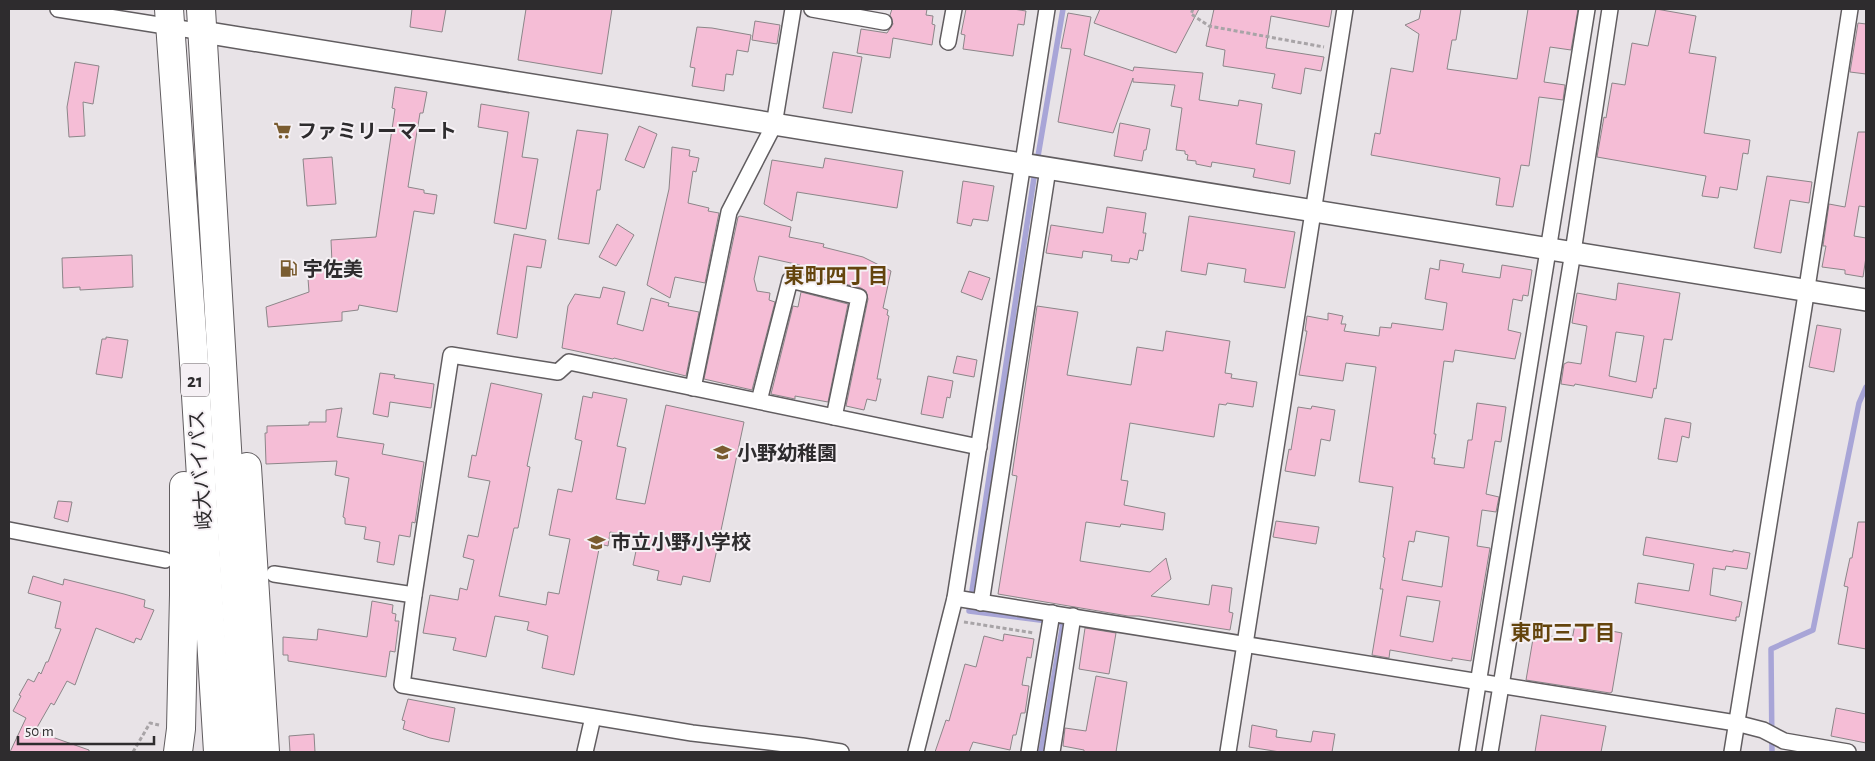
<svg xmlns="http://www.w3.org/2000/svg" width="1875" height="761" viewBox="0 0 1875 761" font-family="'Alegreya Sans','Noto Sans JP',sans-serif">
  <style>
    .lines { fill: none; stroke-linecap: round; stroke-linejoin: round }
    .stream { stroke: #a8a5d7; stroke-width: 5.5 }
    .building { fill: #f5bdd6; stroke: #8c8689; fill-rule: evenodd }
    .street-casing { stroke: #615d60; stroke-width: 18 }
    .secondary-casing { stroke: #615d60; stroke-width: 24 }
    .highway-casing { stroke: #615d60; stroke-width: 30 }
    .path { stroke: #a8a4a7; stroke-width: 3; stroke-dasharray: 4 2.5; stroke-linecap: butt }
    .street { stroke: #fff; stroke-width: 15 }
    .secondary { stroke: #fff; stroke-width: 21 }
    .highway { stroke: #fff; stroke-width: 28 }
    .labels { text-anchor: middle; stroke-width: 4; stroke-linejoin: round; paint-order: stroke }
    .shield { fill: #f5f0f4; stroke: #6a6769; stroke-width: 1 }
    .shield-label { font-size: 19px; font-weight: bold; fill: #2e2c2e }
    .poi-label { font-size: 20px; font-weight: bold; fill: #2e2c2e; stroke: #f5f0f4; text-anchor: start }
    .street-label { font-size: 20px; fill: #2e2c2e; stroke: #f5f0f4 }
    .neighbourhood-label { font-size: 21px; font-weight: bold; fill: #64440d; stroke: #f5f0f4 }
  </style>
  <rect width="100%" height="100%" fill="#e8e3e7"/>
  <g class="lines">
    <!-- stream -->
    <g class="stream">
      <path d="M1037,162l26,-153"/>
      <path d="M1035,171l-66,440 94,12 -22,129"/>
      <path d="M1772,752l-1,-103 42,-19 46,-227 7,-16"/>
    </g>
  </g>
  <!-- building -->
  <g class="building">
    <path d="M412,9h34l-4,23 -32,-5z"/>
    <path d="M526,9h86l-10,65 -84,-14z"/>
    <path d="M892,9h35l-1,6 7,1 -1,8 3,1 -3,20 -39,-7 -3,20 -33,-5 4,-24 26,4 6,-9 -3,-9z"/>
    <path d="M966,9h47l13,2 -2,14 -6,-1 -5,32 -50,-7 2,-14 -4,-1z"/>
    <path d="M1100,9h99l-23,44 -82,-30z"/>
    <path d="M1214,9h118l-3,18 -58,-11 -5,32 58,9 -3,14 -16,-3 -4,26 -29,-6 3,-14 -52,-8 2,-16 -19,-4z"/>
    <path d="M1421,9h40l-5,31h-4l-5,29 70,10 11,-70h50l-7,41 -21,-3 -6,35 21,3 -2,15 -24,-3 -10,69 -8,-1 -8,42 -17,-2 4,-27 -129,-23 4,-22 5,1 11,-66 22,4 6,-38 -14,-9 14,-6z"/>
    <path d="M1656,9l40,7 -7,37 27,4 -12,76 46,7 -2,14 -5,-1 -6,37 -17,-3 -2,11 -16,-2 4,-20 -109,-19 7,-40 2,1 6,-35 13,2 7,-42 16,3z"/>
    <path d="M1068,13l23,4 -7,38 49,16 1,-4 69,6 -4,27 39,6 1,-6 23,4 -6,40 39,7 -5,33 -37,-7 2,-8 -43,-7 -1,5 -15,-3v-3l-9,-1 1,-5 -3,-1v-3l-9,-1 6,-42 -11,-2 4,-21 -42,-3v-4l-20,55 -55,-11 13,-73 -10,-1z"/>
    <path d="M755,21l25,4 -3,19 -25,-4z"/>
    <path d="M1858,23l8,1v50l-16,-2z"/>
    <path d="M697,27l15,1 39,7 -3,17 -11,-2 -4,25 -7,-1 -2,17 -32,-5 3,-18 -5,-1z"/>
    <path d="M833,52l29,5 -10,56 -29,-5z"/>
    <path d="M75,62l24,4 -6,38 -10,-2 2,34 -16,1 -2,-30z"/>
    <path d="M395,87l32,5 -4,21h-3l-12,74 16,3v3l13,2 -3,19 -20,-3 -17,101 -38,-7 -1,5 -16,2v9l-74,6 -2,-20 43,-15 -2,-27 25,-2 -1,-23 45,-3 19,-128 -3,-1z"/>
    <path d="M481,104l48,8 -7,45 16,2 -12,70 -32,-6 14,-91 -30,-5z"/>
    <path d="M1120,123l30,6 -4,21h-2l-2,11 -28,-5z"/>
    <path d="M639,126l18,8 -13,34 -19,-8z"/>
    <path d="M577,130l31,4 -8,56h-3l-8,54 -31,-5z"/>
    <path d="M1858,132h8v75l-7,-1 -5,30 12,2v19l-3,20 -18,-3v-4l-23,-3 4,-21h-3l6,-42 16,3z"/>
    <path d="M672,147l18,3 -1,6 10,2 -3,14 -3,-1 -5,32 21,5 -1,3 11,2 -14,70 -30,-6 -5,21 -23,-13 22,-96z"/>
    <path d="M332,157l4,47 -29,2 -4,-47z"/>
    <path d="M825,158l78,13 -6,37 -100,-16 -5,29 -28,-17 8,-44 51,8z"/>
    <path d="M1767,176l45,6 -3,21 -19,-3 -9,53 -27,-5z"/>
    <path d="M963,181l31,5 -6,35 -15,-2 -2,7 -14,-3z"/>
    <path d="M1107,207l39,6 -3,20h3l-3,18 -4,-1 -2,10 -7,-2 -1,5 -18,-2 1,-6 -29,-4 -1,7 -36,-5 5,-28 52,8z"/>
    <path d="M740,216l51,11 -2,10 35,7 -1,3 40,10 28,14 -8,37 5,2 -1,5 2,1 -12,63h4l-5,22 -9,-2 -3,11 -18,-4 22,-107 -2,-8 -5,-3 -62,-15 1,-8 -41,-9 -5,23 3,12 13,2 -1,7 6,2 -23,88 -48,-11 34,-162z"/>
    <path d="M1189,216l106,16 -10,56 -41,-6 2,-13 -38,-6 -2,12 -25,-4z"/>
    <path d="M617,224l17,11 -18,31 -17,-9z"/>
    <path d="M514,234l32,6 -5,28 -14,-2 -10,72 -20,-4z"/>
    <path d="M132,255l1,32 -53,3v-3l-17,1 -1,-30z"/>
    <path d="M1440,260l24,4 -2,8 38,6 2,-13 30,5 -4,26 -5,-1 -1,6 -9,-2 -5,31 13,3 -6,26 -60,-9 -2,12 -9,-1 -10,73h2l-4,24h3l-1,6 30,4 4,-28h4l5,-37 29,4 -5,35 -6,-1 -9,53 13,3 -3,15 -14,-2 -5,36 13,2 -19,113 -19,-3v3l-62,-11 -1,8 -17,-3 11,-66h-3l5,-31 -2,-1 10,-70 -34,-5 17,-115 -30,-4 -3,18 -44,-6 8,-44h-2l2,-15 21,4v-7l15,3 -2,8h5l-2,7 35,5 1,-9 11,1 1,-5 51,7 4,-27 -22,-4 5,-31 9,2zM1416,531l33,6 -7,50 -40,-7 7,-39 5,1zM1407,596l33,5 -7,41 -33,-6z"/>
    <path d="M969,271l21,7 -8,22 -21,-8z"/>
    <path d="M1618,283l62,10 -8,47 -8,-1 -8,50 -2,-1 -2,10 -77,-14 -1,2 -13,-2 3,-20 4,-2 13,2 6,-38 -15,-3 5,-30 39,7zM1616,332l28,4 -8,46 -27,-6z"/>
    <path d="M603,287l22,5 -8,32 26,7 8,-33 18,5 -1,3 31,6 -13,64 -72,-18 -1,1 -51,-11 6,-42 7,-12 25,4z"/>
    <path d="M801,292l47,12 -20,98 -33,-6v3l-24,-5 22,-88 5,1z"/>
    <path d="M1037,306l41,6 -11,63 64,10 6,-38 26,4 3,-20 64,10 -5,32 7,1 -1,4 26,4 -4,25 -26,-4 -1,2 -7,-1 -5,33 -84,-14 -9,57 7,1 -4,24 41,8 -2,17 -42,-6 -1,3 -34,-5 -6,39 70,11 16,-14 5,21 -20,17 58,9 3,-20 20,3 -3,24 4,1 -3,17 -91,-14h-11l-130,-22 19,-118 -5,-1z"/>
    <path d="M1817,325l24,4 -7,43 -25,-5z"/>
    <path d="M106,337l22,3 -6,38 -26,-4 6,-35h4z"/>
    <path d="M957,356l20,4 -3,17 -21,-4z"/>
    <path d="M380,373l15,2 -1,3 40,6 -3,24 -41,-6 -2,15 -15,-3z"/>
    <path d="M928,376l25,5 -3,17 -3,-1 -4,21 -22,-4z"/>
    <path d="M491,383l51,11 -15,72 3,1 -12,61h-4l-15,68 47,9 2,-13 11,2 11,-55 -21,-4 9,-46 14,3 10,-51 -7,-2 8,-43 9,2 1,-6 34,7 -10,47 9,2 -10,51 29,5 21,-99 78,17 -34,160 -27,-6 -2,9 -24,-5 2,-9 -26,-6 6,-28 -29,-5 -2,14 -8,-2 -26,131 -32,-7 6,-32 -21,-6 2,-8 -34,-6 -9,41 -33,-7 3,-12 -33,-5 7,-38 28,5 2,-12 7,2 7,-30 -11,-3 5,-22 10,2 12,-56 -22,-4 4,-22 4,1z"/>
    <path d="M1312,406l23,4 -5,31 -9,-2 -6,37 -30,-5 4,-22 2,1 7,-43 13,2z"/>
    <path d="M342,408l-5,29 47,7 -2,10 42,8 -9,61 -3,-1 -2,15 -11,-2 -5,30 -17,-3 3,-20 -16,-3 2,-12 -21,-3v-6l-2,-1 6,-39 -14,-3 2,-14 -71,3 -1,-31h2v-7l42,-1v-3h17v-12z"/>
    <path d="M1665,418l26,5 -2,15 -7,-2 -5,26 -19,-3z"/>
    <path d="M58,501l14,1 -4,20 -14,-4z"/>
    <path d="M1276,521l43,6 -3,17 -43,-7z"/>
    <path d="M1858,522h8v127l-28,-5 10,-57 -4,-1 6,-28h2z"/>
    <path d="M1646,537l87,15v-2l17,3 -3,16 -21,-3 -1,4 -12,-2 -3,27 32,7 -3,15h-3v4l-101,-18 3,-20 51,8 5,-27 -51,-9z"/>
    <path d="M33,576l30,9 1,-6 60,15 21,6 -1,7 10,3 -13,30 -5,-2 -2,5 -38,-15 -21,57 -8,-4 -13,24 -3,-2 -16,28 54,19v2h-79l16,-34 -13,-7 8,-15 -2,-1 9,-16 6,3 5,-10 2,2 5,-12h2l13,-33 -6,-1 6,-26 -33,-9z"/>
    <path d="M372,601l21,4 -1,8 4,1 -1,7h4l-4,31 -5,-1 -4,26 -98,-16v-6h-5v-18l34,3 1,-11 49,8z"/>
    <path d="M1575,624l47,9 -10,59 -2,1 -84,-13 8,-47 38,7z"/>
    <path d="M1085,628l31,5 -7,41 -30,-5z"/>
    <path d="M1004,634l30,5 -3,19 -4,-1 -5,28 7,1 -4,27h-4l-5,22h-3l-3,15 -37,-8 -4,10h-34l11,-32 3,1 16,-57 11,3 8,-31 19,5z"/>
    <path d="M1096,676l31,6 -11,70h-32v-2l-21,-4 2,-18 21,3z"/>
    <path d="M408,699l47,9 -6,34 -19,-4 -27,-9 2,-8 -3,-1z"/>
    <path d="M1836,708l30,6v29l-35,-7z"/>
    <path d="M1541,715l65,11 -5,26h-66z"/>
    <path d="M1252,725l25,5 -1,7 35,5 2,-11 22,3 -3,18h-52l-31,-5z"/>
    <path d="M314,734l1,18h-25l-1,-16z"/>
  </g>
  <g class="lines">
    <defs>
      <g id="street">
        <path d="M58,9l145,23"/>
        <path d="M812,9l72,13"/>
        <path d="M948,42l6,-33"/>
        <path d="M693,388l36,-176 45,-87 19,-116"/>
        <path d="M759,401l31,-121 69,17 -25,120"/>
        <path d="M9,530l156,30"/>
        <path d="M274,574l140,21"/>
        <path d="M955,598l781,125 27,7 21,11 64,11"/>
        <path d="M981,603l67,-434"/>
        <path d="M585,752l8,-35"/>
        <path d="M841,752l-39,-6 -110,-13 -290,-48 12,-90 37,-240 107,17 11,-10 410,85"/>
        <path d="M916,752l39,-154 92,-589"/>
        <path d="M1029,752l23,-139"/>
        <path d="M1052,752l21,-136"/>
        <path d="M1228,752l117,-743"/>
        <path d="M1467,752l120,-743"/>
        <path d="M1490,752l83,-500 37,-243"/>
        <path d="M1732,752l72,-445 46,-298"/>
      </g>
      <path id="secondary" d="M203,32l1663,268"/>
      <g id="highway">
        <path d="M169,9l24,338 25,405"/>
        <path d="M201,9l44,743"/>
        <path d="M247,467l18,285"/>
        <path d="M178,752l3,-23 3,-134v-109"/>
      </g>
    </defs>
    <!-- street casing -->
    <use href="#street" class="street-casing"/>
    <!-- secondary casing -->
    <use href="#secondary" class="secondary-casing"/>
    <!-- highway casing -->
    <use href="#highway" class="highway-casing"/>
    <!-- path -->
    <g class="path">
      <path d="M1193,9l-2,5 18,12 115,21"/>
      <path d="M964,622l70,11"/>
      <path d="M133,752l17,-29 9,2"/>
    </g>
    <!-- street -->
    <use href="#street" class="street"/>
    <!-- secondary -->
    <use href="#secondary" class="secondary"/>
    <!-- highway -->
    <use href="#highway" class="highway"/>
  </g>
  <!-- icons -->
  <defs>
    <symbol id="supermarket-bare" viewBox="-9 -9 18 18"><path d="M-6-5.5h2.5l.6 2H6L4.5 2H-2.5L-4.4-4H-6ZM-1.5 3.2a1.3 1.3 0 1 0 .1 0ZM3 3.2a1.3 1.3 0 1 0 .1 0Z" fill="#7a5c30" stroke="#f5f0f4" stroke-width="2.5" paint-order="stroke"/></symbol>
    <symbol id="fuel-bare" viewBox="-9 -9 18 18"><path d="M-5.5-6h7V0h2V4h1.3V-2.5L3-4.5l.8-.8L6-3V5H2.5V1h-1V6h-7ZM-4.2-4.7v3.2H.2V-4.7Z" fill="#7a5c30" stroke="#f5f0f4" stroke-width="2.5" paint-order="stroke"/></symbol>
    <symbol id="school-bare" viewBox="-9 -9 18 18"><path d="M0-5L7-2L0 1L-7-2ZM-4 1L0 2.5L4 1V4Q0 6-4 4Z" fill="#7a5c30" stroke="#f5f0f4" stroke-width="2.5" paint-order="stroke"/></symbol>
  </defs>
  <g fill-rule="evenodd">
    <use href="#supermarket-bare" x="270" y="118" width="25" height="25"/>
    <use href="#fuel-bare" x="276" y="256" width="25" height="25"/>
    <use href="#school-bare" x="710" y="440" width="25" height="25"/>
    <use href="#school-bare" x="584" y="530" width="25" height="25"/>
  </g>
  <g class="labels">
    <!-- shield labels -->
    <rect class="shield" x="181" y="363.5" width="28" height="33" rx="4"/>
    <g class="shield-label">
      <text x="195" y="387">21</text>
    </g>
    <!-- poi labels -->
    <g class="poi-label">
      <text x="297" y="138">ファミリーマート</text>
      <text x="303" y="276">宇佐美</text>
      <text x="737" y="460">小野幼稚園</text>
      <text x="611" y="549">市立小野小学校</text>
    </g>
    <!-- street labels -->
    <g class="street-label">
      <text transform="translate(200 470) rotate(-94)" y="7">岐大バイパス</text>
    </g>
    <!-- neighbourhood labels -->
    <g class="neighbourhood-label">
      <text x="836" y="283">東町四丁目</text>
      <text x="1563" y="640">東町三丁目</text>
    </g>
  </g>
  <!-- border -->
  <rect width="1875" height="761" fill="none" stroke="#2e2c2e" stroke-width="20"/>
  <!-- scale -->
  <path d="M18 736v8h136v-8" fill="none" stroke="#2e2c2e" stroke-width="2.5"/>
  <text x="25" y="736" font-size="15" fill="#2e2c2e" stroke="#f5f0f4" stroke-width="4" paint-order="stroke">50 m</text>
</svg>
